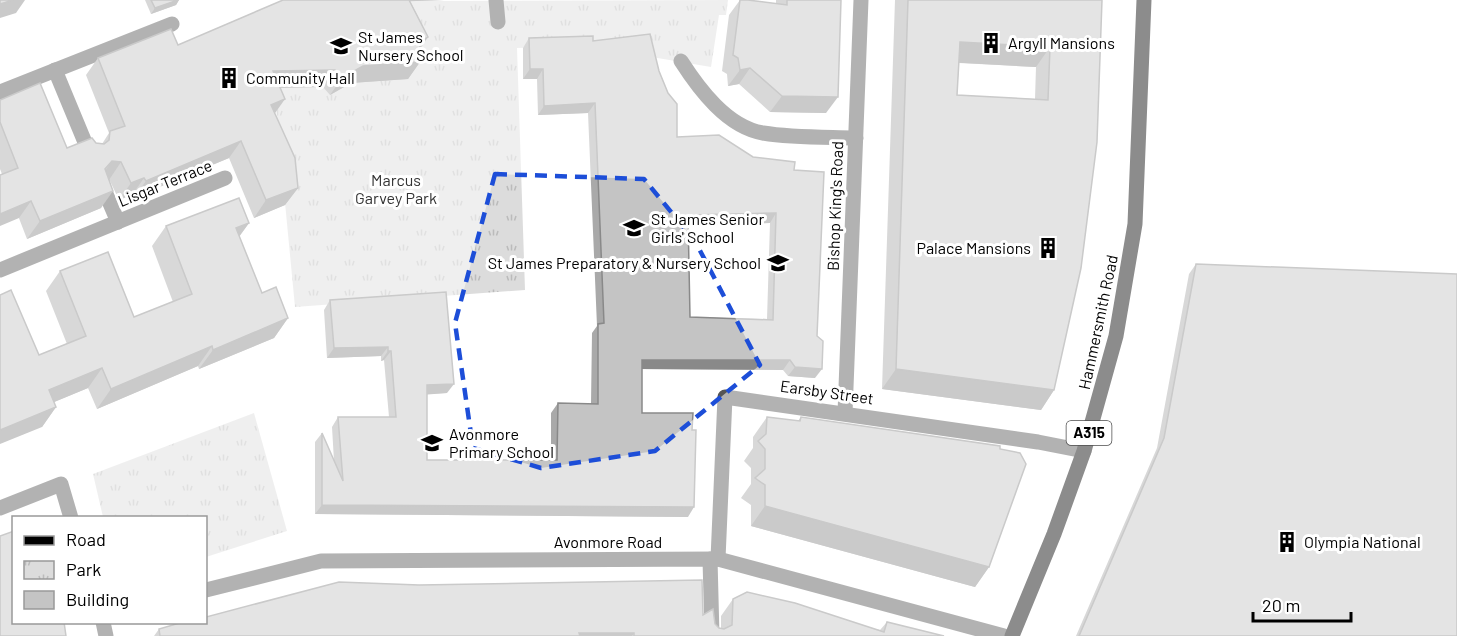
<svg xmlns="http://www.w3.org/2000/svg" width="1457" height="636" viewBox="0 0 1457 636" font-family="Barlow,sans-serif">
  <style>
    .park { fill: url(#park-tufts) }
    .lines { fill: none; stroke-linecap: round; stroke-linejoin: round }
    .minor { stroke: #555; stroke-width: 15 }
    .major { stroke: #000; stroke-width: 15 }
    .wall { fill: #a9a9a9; fill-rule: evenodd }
    .shaded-wall { fill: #898989 }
    .building { fill: #c4c4c4; stroke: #898989; stroke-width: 1.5; fill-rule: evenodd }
    .marked { fill: none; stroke: #1d4ed8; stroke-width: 4.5; stroke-dasharray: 12 8; stroke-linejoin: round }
    .labels { text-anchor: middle; stroke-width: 6; stroke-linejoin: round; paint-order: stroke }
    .shield { fill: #fff; stroke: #4c4c4c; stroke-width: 1.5 }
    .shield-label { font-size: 15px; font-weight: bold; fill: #000 }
    .poi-label { font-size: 16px; fill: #000; stroke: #fff; text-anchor: start }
    .park-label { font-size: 16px; fill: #333; stroke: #fff }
    .street-label { font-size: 16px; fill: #000; stroke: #fff }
  </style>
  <defs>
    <pattern id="park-tufts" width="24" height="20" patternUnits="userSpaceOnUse" patternTransform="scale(1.5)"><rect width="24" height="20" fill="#dcdcdc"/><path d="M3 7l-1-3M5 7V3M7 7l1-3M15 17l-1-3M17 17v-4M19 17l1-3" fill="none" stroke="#bbb"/></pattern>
  </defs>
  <rect width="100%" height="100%" fill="#fff"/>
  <!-- park -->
  <g class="park">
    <path d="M403,0l10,1 315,-1 -2,15h-7l-8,52 -125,-21 -69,2 8,242 -230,17 -21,-219 49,-1z"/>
    <path d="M254,413l33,118 -81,26v-39l-103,-1 -10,-43z"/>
  </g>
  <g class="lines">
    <!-- minor -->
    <g class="minor">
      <path d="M496,0l2,22"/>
      <path d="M681,61c18,28 46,66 82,72 30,5 63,4 93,5"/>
      <path d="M55,70l34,82"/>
      <path d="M0,92l172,-68"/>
      <path d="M103,187l15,35"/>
      <path d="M0,270l225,-92"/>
      <path d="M845,413l16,-413"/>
      <path d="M0,508l61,-24 10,34"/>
      <path d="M710,559l2,77"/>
      <path d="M718,559l7,-162 313,45 46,9"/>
      <path d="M206,590l115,-29 397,-2 286,77"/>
      <path d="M103,622l3,14"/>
    </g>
    <!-- major -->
    <path class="major" d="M1012,636l42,-102 30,-83 32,-115 19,-112 9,-224"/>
  </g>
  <!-- wall -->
  <g class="wall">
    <path d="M145,0h34l-3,5 -25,9z"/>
    <path d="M283,0h161l-34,1 18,36 -8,12v13l-12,17 -57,4 -21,12 -7,-8 -43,1 -5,25 23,75 -13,17 -31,13 -25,-60 -96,40 -1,-3 -13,5 -9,-19 -9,27 -74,31 -27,-70v-69l67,48 29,-5 6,1 7,-11 -23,-58 12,-17 80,-13z"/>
    <path d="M740,0h8l28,4v-4h65l-15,113 -56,-1 -31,-28 -11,2 -1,-12 -5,-3 7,-56z"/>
    <path d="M895,0h207l-48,390 -13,20 -159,-21zM959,63l77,4 -1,32 -78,-4z"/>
    <path d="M529,38l64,3 84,96 76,20 41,13 21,208 -27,-2 -5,-6 -141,-1v44l46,104 -373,-3v-72l7,-9 12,28 -2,-34 6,-10h51l-5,-57 -3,1v-5l-54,2 -3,-48 6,-10 117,93 -20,1v66h124v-47l7,-10 33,1 1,-71 5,-7 -9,-213 -50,2 -1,-36h-14v-31zM770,223l-3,96 -77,-2 -2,-92z"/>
    <path d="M249,223l-10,14 23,56 26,25 -14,20 -75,31 -1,-3 -101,43 -9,-21 -34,14 2,5 -14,20 -3,-72 28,-11 -21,-53 14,-20 74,46 39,-15 -21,-56 14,-20z"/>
    <path d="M1196,264l261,372h-381l81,-188 32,-174z"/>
    <path d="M767,417l31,4 3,-4 188,150 -14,20 -224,-61v-21l-10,-7 10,-14v-16l-7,-7 9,-13v-11z"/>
    <path d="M733,599l147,31 7,-8 57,14h-790l5,-7 544,-14 18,14v-13z"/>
  </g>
  <!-- shaded-wall -->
  <g class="shaded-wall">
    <path d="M13,0h12l-9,13 -16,5v-14z"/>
    <path d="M178,0h1l-3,5 -25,9 4,-6z"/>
    <path d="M391,0h53l-55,2z"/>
    <path d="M428,37l-12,17 4,-12z"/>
    <path d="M960,42l90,5 -14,20 -90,-5z"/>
    <path d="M420,62l-12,17 -57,4 -21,12 12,-17 21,-12z"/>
    <path d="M750,68l-11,16 -11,2 12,-16z"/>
    <path d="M530,69h13l-6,10h-14z"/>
    <path d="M335,70l-12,17 -62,1 12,-17z"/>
    <path d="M782,96l56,1 -12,16 -56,-1z"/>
    <path d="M285,99l-12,17 -2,-11z"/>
    <path d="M595,103l-7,10 -50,2 6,-9z"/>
    <path d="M241,141l-12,17 -96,40 13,-17z"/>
    <path d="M112,161l9,1 -12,18 -9,-2z"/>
    <path d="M144,178l-12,17 -13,5 12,-17z"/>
    <path d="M298,188l-13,17 -31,13 12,-18z"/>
    <path d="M113,191l-12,17 -74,31 13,-18z"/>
    <path d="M31,201l-12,17 -19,8v-12z"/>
    <path d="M776,213l-6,10 -89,2 7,-10z"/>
    <path d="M249,223l-14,19 1,-14z"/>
    <path d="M288,318l-14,20 -75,31 14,-19z"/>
    <path d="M212,346l-14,20 -101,43 14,-20z"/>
    <path d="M388,347l-7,9 -54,2 7,-10z"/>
    <path d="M388,351h3l-7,9 -3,1z"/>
    <path d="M642,360h148l-7,10 -148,-1z"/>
    <path d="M795,367l27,2 -7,9 -27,-2z"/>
    <path d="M102,368l-14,20 -53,22 14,-20z"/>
    <path d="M896,369l158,21 -13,20 -159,-21z"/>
    <path d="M454,384l-7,9 -26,2 6,-10z"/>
    <path d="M56,407l-14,20 -42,17v-14z"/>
    <path d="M322,505l372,2 -6,10 -373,-3z"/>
    <path d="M765,506l224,61 -14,20 -224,-61z"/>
    <path d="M579,633h55l-2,3h-54z"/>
  </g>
  <!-- building -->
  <g class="building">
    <path d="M0,0h13l-13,4z"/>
    <path d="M151,0h27l-23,8z"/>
    <path d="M283,0h126l19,37 -8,5v20l-57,4 -21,12 -7,-8 -62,1 12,28 -14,6 24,53 3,30 -32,12 -25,-59 -95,40 -2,-3 -13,5 -10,-21 -9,-1 -7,8 8,22 -73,30 -9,-20 -31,13v-39l18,-7 -18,-46v-22l40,-17 27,65 25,-10 4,5 8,1 5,-4 1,-9 15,-5 -27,-68 73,-29 7,16z"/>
    <path d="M740,0h8l39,5v-5h54l-3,97 -56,-1 -32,-28 -10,2 -2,-12 -5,-3z"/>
    <path d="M908,0h194l-5,142 -16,126 -27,122 -158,-21zM960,42l90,5 -2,53 -91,-5z"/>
    <path d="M650,34l9,37 9,22 9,11v33l42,-2 34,22 42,5 -1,8 30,2 -7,164 6,5 -1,28 -27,-2 -5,-7h-148v53h51l-1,17h4l-2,77 -372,-2v-72l21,48 -5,-64h58l-5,-66h-3v-4l-54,1 -4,-48 116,-8 8,92 -27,1v75h130l1,-57 40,1v-80l6,-1 -9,-220 -51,3 -1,-37h-13l-1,-31 64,-2v5zM776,213l-3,107 -83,-3 -2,-102z"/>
    <path d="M239,198l10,25 -13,5 26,65 14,-6 12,31 -75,32 -1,-4 -101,43 -9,-21 -53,22 7,17 -56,23v-135l11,-5 28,65 47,-19 -26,-65 48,-19 26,65 58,-23 -26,-68z"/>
    <path d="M1196,264l261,10v362h-378l85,-198z"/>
    <path d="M767,417l33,4 1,-4 199,29v3l20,4 6,11 -37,103 -224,-61v-21l-10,-7 10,-9v-20l-7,-8 8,-7z"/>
    <path d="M14,531v91h50l2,14h-66v-100z"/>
    <path d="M702,580l1,35 10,-6 2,15 4,4 5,1 8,-4 1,-26 14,-7 48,11 89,29 3,-10 57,14h-310v-3h-55l1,3h-420l-1,-7 24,-7h23v-5l133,-35 80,3z"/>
  </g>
  <!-- marked area -->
  <path d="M0 0H1457V636H0ZM495,174l149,5 51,62 65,124 -105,86 -114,17 -68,-20 -18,-125z" fill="#fff" fill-opacity=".55" fill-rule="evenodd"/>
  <path class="marked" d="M495,174l149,5 51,62 65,124 -105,86 -114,17 -68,-20 -18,-125z"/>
  <!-- icons -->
  <defs>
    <symbol id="building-bare" viewBox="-9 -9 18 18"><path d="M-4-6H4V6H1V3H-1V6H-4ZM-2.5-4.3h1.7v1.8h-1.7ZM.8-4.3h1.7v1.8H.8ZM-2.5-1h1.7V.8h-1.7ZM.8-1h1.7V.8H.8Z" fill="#000" stroke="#fff" stroke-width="2.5" paint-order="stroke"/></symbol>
    <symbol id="school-bare" viewBox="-9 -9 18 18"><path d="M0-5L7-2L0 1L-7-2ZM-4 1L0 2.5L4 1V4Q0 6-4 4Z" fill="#000" stroke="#fff" stroke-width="2.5" paint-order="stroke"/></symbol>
  </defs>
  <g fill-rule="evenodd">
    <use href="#building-bare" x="976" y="28" width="30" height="30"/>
    <use href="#school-bare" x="326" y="31" width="30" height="30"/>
    <use href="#building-bare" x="214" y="63" width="30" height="30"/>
    <use href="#school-bare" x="619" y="213" width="30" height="30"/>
    <use href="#building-bare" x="1033" y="233" width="30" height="30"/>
    <use href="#school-bare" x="763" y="248" width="30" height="30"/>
    <use href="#school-bare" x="417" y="428" width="30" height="30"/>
    <use href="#building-bare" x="1272" y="527" width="30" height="30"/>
  </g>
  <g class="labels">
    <!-- shield labels -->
    <rect class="shield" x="1066.5" y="421" width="45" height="24" rx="4.5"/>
    <g class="shield-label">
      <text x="1089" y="438">A315</text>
    </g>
    <!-- poi labels -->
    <g class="poi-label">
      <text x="358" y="43">St James<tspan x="358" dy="18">Nursery School</tspan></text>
      <text x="1008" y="49">Argyll Mansions</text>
      <text x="246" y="84">Community Hall</text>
      <text x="651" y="225">St James Senior<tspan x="651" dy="18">Girls' School</tspan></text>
      <text x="1031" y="254" text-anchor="end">Palace Mansions</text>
      <text x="761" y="269" text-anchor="end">St James Preparatory &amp; Nursery School</text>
      <text x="449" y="440">Avonmore<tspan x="449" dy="18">Primary School</tspan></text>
      <text x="1304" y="548">Olympia National</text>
    </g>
    <!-- park labels -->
    <g class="park-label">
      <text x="396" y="186">Marcus<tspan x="396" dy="18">Garvey Park</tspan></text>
    </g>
    <!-- street labels -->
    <g class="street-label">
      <text transform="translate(165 183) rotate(-22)" y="6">Lisgar Terrace</text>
      <text transform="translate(835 206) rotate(-88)" y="6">Bishop King's Road</text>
      <text transform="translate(1098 322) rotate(-78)" y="6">Hammersmith Road</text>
      <text transform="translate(827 392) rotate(8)" y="6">Earsby Street</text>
      <text x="608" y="548">Avonmore Road</text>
    </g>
  </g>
  <!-- legend -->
  <rect x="12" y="516" width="195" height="108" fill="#ffffff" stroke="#999999" stroke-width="1.5"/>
  <rect x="24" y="536" width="30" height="9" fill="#000000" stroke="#999999" stroke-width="1.5"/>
  <text x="66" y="546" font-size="18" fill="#000000">Road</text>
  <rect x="24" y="561" width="30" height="18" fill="url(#park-tufts)" stroke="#999999" stroke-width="1.5"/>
  <text x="66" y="576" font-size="18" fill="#000000">Park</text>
  <rect x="24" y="591" width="30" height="18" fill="#c4c4c4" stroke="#999999" stroke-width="1.5"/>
  <text x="66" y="606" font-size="18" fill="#000000">Building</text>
  <!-- scale -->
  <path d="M1253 612v9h98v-9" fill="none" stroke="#000000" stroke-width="3"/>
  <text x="1262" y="612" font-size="18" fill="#000000" stroke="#ffffff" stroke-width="4.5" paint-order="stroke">20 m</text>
</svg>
